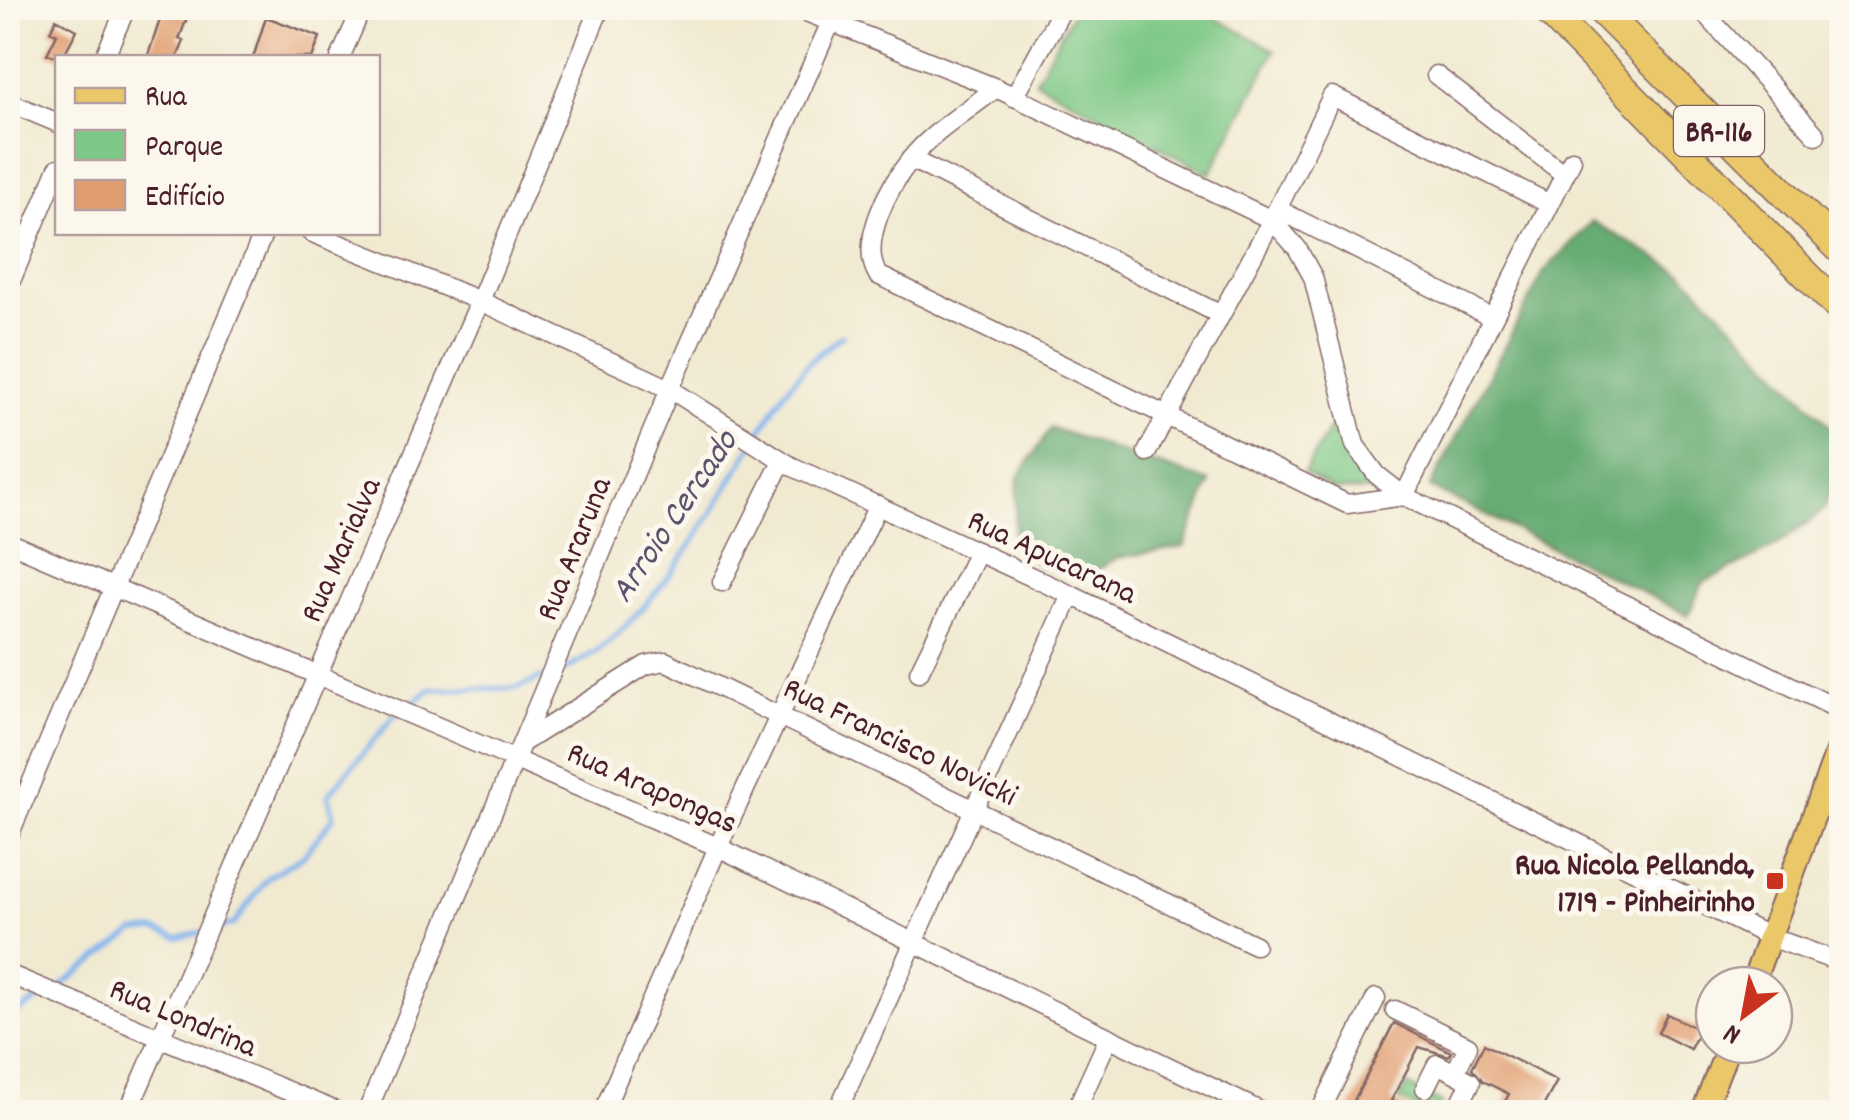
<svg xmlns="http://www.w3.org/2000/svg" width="1849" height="1120" viewBox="0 0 1849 1120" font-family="Dekko,sans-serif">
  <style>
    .green { fill: #7dc886; stroke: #647458; stroke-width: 2.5 }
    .forest { fill: #66ac73; stroke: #58664f; stroke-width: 2.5 }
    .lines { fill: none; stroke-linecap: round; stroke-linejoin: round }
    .stream { stroke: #82b4ee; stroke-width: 5 }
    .building { fill: #e19d70 }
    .minor-casing { stroke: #846665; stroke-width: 21 }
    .major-casing { stroke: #846665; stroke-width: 26 }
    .highway-casing { stroke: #846665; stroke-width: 31 }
    .minor { stroke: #fff; stroke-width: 18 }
    .major { stroke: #eac769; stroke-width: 22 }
    .highway { stroke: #eac769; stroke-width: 28 }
    .poi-dot { fill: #c8321e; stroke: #fbf7ec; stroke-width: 4 }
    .labels { text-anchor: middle; stroke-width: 10; stroke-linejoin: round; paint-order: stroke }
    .shield { fill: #fbf7ec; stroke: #7f6065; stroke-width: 2.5 }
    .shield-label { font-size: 30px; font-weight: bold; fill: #4a1f2b }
    .street-label { font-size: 32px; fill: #4a1f2b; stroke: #fbf7ec }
    .poi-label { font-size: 32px; font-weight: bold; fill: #4a1f2b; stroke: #fbf7ec; text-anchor: end }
    .water-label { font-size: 35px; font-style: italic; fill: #5e536f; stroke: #fbf7ec }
  </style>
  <rect width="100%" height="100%" fill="#fbf7ec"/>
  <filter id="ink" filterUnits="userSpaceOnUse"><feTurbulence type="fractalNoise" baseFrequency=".01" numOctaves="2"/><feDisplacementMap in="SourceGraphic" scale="20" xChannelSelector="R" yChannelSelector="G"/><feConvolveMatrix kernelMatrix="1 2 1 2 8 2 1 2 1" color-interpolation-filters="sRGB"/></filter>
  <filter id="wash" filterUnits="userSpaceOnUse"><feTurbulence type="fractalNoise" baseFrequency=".0048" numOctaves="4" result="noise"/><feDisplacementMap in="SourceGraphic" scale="40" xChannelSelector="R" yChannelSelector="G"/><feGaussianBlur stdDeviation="2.25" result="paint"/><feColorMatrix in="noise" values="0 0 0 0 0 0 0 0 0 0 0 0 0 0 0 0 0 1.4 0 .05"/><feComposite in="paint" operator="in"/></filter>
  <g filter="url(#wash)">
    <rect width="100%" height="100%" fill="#f1ead1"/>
    <!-- green -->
    <g class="green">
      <path d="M1075,8h121l79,42 -65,124 -175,-93z"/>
      <path d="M1335,420l44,71 -46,-1 -29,-18z"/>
      <path d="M1407,1085l35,18 -5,9h-14l-24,-12z"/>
    </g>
    <!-- forest -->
    <g class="forest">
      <path d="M1592,221l92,53 157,163v22l-17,51 -48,36 -73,37 -15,32 -258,-128 114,-215z"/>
      <path d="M1051,428l159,54 -26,65 -67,11 -31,19 -46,-12 -27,-20 5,-67z"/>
    </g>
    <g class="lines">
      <!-- stream -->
      <g class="stream">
        <path d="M559,672c96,-36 172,-197 226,-281l25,-30 32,-26"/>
        <path d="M404,709l27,-20 86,-1 27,-11"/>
        <path d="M212,930l22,-6 34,-47 35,-21 31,-39 -6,-22 67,-80"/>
        <path d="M58,988l76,-56 21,-2 23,8 24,-6"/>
        <path d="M8,1018l37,-22"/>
      </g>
    </g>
    <g id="blocks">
      <!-- building -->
      <g class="building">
        <path d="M164,8l26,2 -11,29 5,2 -7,17h-30z"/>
        <path d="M266,17l54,20 -8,21h-59z"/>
        <path d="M56,19l21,11 -15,28 -15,-4 10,-20 -7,-3z"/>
        <path d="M1667,1014l33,16 -10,19 -32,-16z"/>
        <path d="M1394,1023l57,29 -2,4 -30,-9 -28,54 23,11h-66z"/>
        <path d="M1484,1044l73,37 -17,31h-41l10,-18 -26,-13 -11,-13z"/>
      </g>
    </g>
  </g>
  <g filter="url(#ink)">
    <use href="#blocks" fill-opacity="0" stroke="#846665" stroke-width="2.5"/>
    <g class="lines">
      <defs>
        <g id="minor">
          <path d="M796,8l200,80 276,132 25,28 16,29 42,168 22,30 27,21 438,215"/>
          <path d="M1700,8l116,127"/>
          <path d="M104,58l22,-50"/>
          <path d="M340,58l22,-50"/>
          <path d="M1436,75l128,99"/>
          <path d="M996,88c-27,22 -64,44 -85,71 -22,27 -53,84 -33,116l469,229 57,-8"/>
          <path d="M1014,97l49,-89"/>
          <path d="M8,102l50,21"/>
          <path d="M911,159l308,155"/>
          <path d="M1277,209l214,108"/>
          <path d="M310,232l170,69 190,88 121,77 280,129 699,342 72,26"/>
          <path d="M8,288l50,-120"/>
          <path d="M1147,452l125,-232 60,-124 216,107"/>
          <path d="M1404,496l168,-336"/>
          <path d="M8,542l710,305 544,265"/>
          <path d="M722,582l60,-121"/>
          <path d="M919,672l59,-120"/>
          <path d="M525,741l121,-76 19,-4 590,284"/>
          <path d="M8,838l256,-606"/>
          <path d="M8,974l330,138"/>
          <path d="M1395,1010l73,36 -13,27 16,9 -15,30"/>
          <path d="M1425,1088l12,-24 18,9"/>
          <path d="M128,1112l352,-811 120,-293"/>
          <path d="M367,1112l303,-723 167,-381"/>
          <path d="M603,1112l115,-265 160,-342"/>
          <path d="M837,1112l234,-517"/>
          <path d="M1075,1112l34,-75"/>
          <path d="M1320,1112l56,-114"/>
        </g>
        <g id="major">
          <path d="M1752,985l90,-247"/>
          <path d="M1703,1112l26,-67"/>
        </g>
        <g id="highway">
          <path d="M1545,8l297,303"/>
          <path d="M1599,8l243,243"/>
        </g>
      </defs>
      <!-- minor casing -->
      <use href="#minor" class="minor-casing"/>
      <!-- major casing -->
      <use href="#major" class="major-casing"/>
      <!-- highway casing -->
      <use href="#highway" class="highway-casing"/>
      <!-- minor -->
      <use href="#minor" class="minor"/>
      <!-- major -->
      <use href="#major" class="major"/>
      <!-- highway -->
      <use href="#highway" class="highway"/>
    </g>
  </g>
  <!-- markers -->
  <rect class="poi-dot" x="1765" y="871" width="20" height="20" rx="5"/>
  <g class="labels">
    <!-- shield labels -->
    <rect class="shield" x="1674" y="106" width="90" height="50" rx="8"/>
    <g class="shield-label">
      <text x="1719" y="141">BR-116</text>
    </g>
    <!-- street labels -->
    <g class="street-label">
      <text transform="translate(572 548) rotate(-68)" y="11">Rua Araruna</text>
      <text transform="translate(339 549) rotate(-66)" y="11">Rua Marialva</text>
      <text transform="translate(1053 555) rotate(25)" y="11">Rua Apucarana</text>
      <text transform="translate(901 740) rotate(26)" y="11">Rua Francisco Novicki</text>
      <text transform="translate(653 786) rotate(24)" y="11">Rua Arapongas</text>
      <text transform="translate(184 1016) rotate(23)" y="11">Rua Londrina</text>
    </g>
    <!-- poi labels -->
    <g class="poi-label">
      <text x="1755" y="874">Rua Nicola Pellanda,<tspan x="1755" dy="37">1719 - Pinheirinho</tspan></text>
    </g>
    <!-- water labels -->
    <g class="water-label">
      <text transform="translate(672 515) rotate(-56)" y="12">Arroio Cercado</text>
    </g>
  </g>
  <!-- margin -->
  <rect width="1849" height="1120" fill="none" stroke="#fbf7ec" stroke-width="40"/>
  <!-- legend -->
  <rect x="55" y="55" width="325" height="180" fill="#fbf7ec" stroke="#b4a19f" stroke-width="2.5"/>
  <rect x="75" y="88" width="50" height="15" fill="#eac769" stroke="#b4a19f" stroke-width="2.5"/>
  <text x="145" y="105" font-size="30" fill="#4a1f2b">Rua</text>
  <rect x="75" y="130" width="50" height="30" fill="#7dc886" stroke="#b4a19f" stroke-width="2.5"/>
  <text x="145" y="155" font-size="30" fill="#4a1f2b">Parque</text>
  <rect x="75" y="180" width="50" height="30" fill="#e19d70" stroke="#b4a19f" stroke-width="2.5"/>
  <text x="145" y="205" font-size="30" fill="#4a1f2b">Edifício</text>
  <!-- north arrow -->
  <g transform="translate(1744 1015) rotate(212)"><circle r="48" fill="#fbf7ec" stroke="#b4a19f" stroke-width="2.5"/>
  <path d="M0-8L18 38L0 25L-18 38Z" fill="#c8321e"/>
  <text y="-15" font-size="28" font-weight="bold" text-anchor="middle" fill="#4a1f2b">N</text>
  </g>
</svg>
